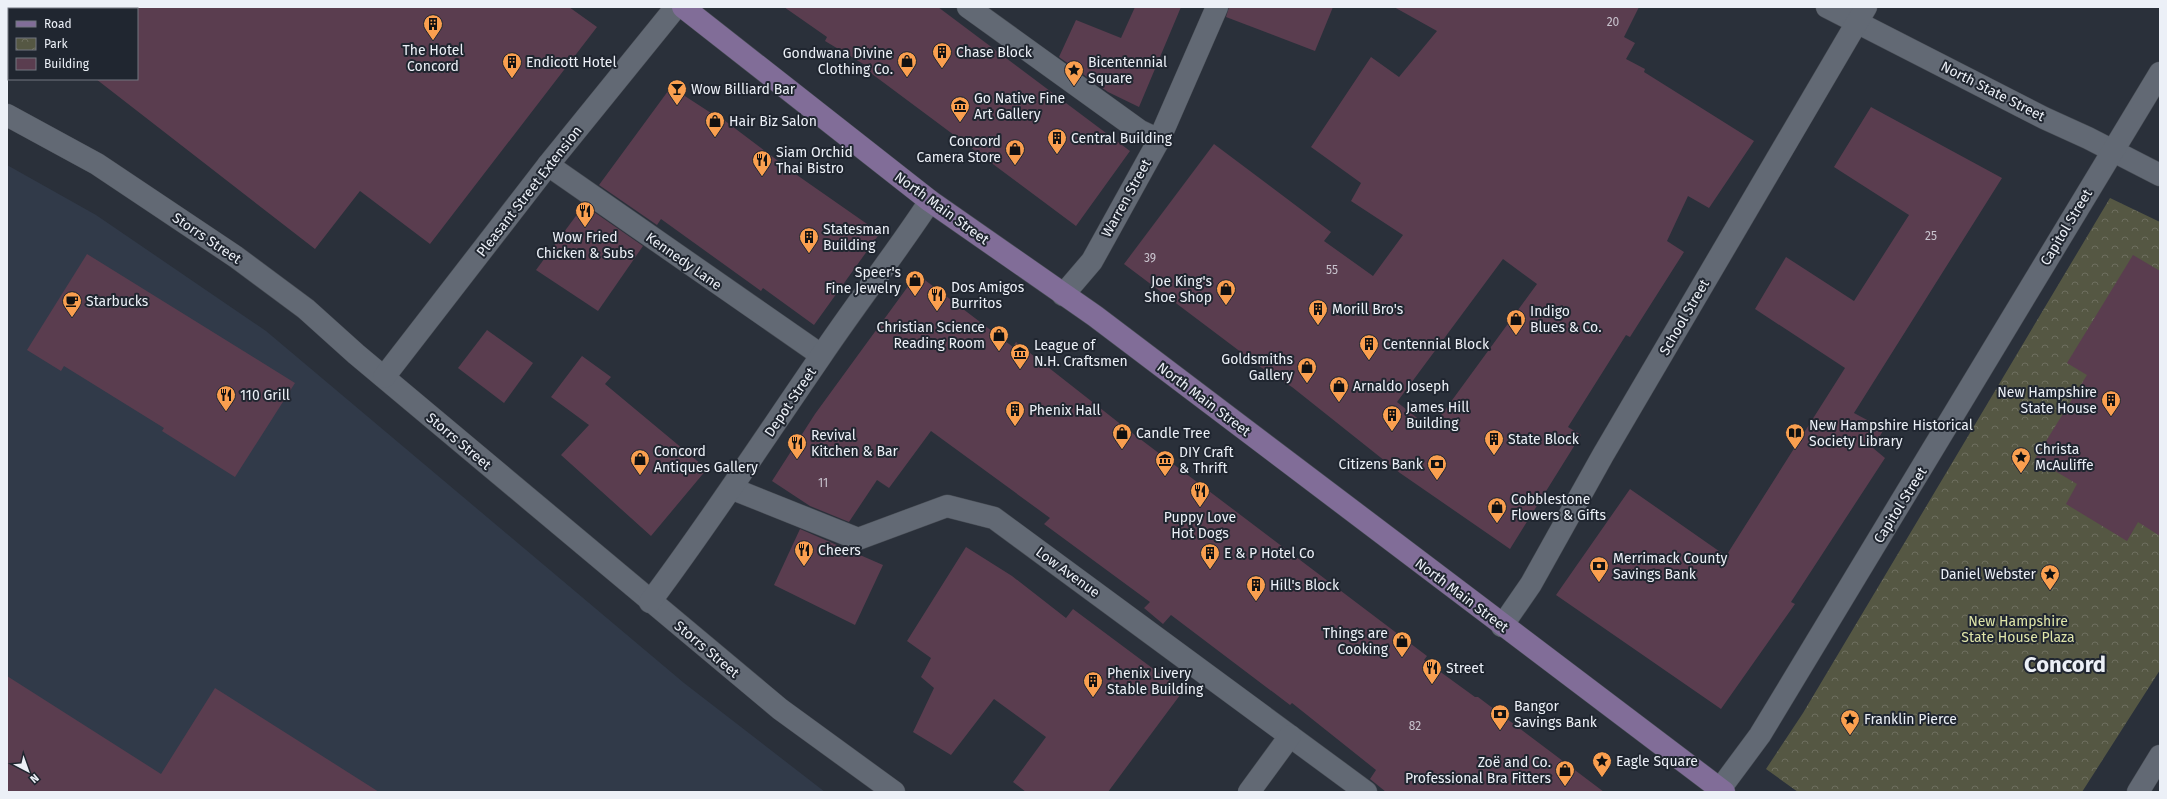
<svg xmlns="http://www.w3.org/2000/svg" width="2167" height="799" viewBox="0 0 2167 799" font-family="'Fira Sans',sans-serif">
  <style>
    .built { fill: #313a49 }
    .park { fill: url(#park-crowns) }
    .building { fill: #5a3d4f; fill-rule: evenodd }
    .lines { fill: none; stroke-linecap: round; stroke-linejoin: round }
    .minor-casing { stroke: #474c54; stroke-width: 23 }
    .major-casing { stroke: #474c54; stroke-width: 23 }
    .minor { stroke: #626974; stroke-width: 22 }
    .major { stroke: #816d98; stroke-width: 22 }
    .labels { text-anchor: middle; stroke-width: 4; stroke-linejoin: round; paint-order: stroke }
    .number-label { font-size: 12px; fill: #c8c3cd }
    .poi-label { font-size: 14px; fill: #ecf0f7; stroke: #202630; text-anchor: start }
    .street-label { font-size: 14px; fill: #ecf0f7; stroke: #202630 }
    .park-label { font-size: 14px; fill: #dfe5a9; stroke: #202630 }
    .town-label { font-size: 22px; font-weight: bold; fill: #ecf0f7; stroke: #202630 }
  </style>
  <defs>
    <pattern id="park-crowns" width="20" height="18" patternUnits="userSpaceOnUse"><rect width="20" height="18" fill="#555743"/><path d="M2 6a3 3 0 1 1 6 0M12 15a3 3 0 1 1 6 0" fill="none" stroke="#6e6f5f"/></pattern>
  </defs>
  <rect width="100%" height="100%" fill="#2a303a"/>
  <!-- built -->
  <path class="built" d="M7,165l89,50 170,116 418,352 141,109h-818z"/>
  <!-- park -->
  <path class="park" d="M2110,198l50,24v448l-78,122h-284l-32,-23 37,-56z"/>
  <!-- building -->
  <g class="building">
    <path d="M137,7h432l28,20 -167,217 -70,-53 -45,58 -219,-170h41z"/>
    <path d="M784,7h154l192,144 -54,75 -212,-158 1,-3 -40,-24 2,-4z"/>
    <path d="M1135,7h46l-42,100 -31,-15 -49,-35 17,-37 45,18z"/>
    <path d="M1229,7h104l-18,44 -89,-34z"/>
    <path d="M1394,7h245l-15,30 11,6 -9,16 19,10 -1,3 110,69 -45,67 -21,-12 -21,45 17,11 -54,85 -4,-2 -58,92 13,8 -71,114 -110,-76 -108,-86 -26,-16 -142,-107 90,-120 117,88 -7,9 49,35 30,-41 -52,-34 10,-18 -50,-36 60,-90 28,20 38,-46zM1503,259l34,25 -106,145 -34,-27z"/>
    <path d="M671,87l40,26 1,-2 82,62 86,60 -66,92 -51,-37 -2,3 -100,-72 -4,6 -58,-40z"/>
    <path d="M1871,107l131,71 -148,235 30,16 -11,19 12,10 -94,144 4,2 -74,105 -165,-114 74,-106 96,67 119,-188 -90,-59 31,-52 68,44 55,-86 -75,-48z"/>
    <path d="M584,205l59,41 -45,65 -62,-41z"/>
    <path d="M87,254l208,129 -60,94 -73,-46 2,-3 -100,-62 -3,5 -34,-21z"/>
    <path d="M2133,255l27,16v265l-22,-14 -11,19 -61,-37 11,-20 -42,-25 52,-84 -20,-12z"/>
    <path d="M917,274l96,73 3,-5 107,84 304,230 -3,4 51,37h3l126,95h-218l-16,-13 6,-9 -84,-67 -2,2 -119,-90 -8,9 -19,-16 6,-6 -106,-78 6,-6 -119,-87 -42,57 -12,-8 -28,42 -39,-16 -38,-25 43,-67z"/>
    <path d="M487,330l46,33 -29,40 -46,-35z"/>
    <path d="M582,356l29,21 -6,7 102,85 -56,67 -90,-81 28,-30 -38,-28z"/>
    <path d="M800,529l83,36 -28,60 -81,-40z"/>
    <path d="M966,547l46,29 54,42 7,-9 110,82 -75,101h-82l-13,-10 33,-45 -52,-38 -43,56 -38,-23 21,-44 -13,-11 10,-19 -24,-17z"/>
    <path d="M7,676l154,98 54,-86 164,104h-372z"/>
  </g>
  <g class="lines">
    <defs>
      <g id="minor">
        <path d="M968,7l172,124 19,9"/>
        <path d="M1827,7l217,111 44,20 72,37"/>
        <path d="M7,115l90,49 139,93 70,52 50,45 424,355 114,83"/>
        <path d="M548,165l273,190"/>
        <path d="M1063,295l29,-34 67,-121 58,-133"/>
        <path d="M384,377l164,-212 128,-158"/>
        <path d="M733,489l125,50 89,-33 47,12 372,274"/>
        <path d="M650,602c60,-80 114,-163 171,-246 35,-52 74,-102 109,-155"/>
        <path d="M1502,626l29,-42 72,-129 263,-448"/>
        <path d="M1720,789l40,-54 400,-662"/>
        <path d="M1249,792l41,-56"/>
        <path d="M2138,792l22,-36"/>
      </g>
      <path id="major" d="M683,7l247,194 165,115 629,476"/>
    </defs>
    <!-- minor casing -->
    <use href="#minor" class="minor-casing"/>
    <!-- major casing -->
    <use href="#major" class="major-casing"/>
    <!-- minor -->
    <use href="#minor" class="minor"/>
    <!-- major -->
    <use href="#major" class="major"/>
  </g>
  <!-- icons -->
  <defs>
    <symbol id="building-pin" viewBox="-11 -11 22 30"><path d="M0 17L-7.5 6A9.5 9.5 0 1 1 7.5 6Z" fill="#fa9f4f" stroke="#202630"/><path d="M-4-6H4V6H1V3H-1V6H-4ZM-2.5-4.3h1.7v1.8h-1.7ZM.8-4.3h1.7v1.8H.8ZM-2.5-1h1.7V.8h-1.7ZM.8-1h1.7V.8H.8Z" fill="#111"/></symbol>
    <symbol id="shop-pin" viewBox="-11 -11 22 30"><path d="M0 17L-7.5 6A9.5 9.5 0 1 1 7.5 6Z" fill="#fa9f4f" stroke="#202630"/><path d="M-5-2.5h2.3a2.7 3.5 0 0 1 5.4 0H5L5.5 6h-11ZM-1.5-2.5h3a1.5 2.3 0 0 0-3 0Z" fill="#111"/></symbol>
    <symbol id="sight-pin" viewBox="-11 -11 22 30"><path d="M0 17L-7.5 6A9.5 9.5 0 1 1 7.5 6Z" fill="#fa9f4f" stroke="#202630"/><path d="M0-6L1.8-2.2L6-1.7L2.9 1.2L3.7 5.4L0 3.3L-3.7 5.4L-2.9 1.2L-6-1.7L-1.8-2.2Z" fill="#111"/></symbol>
    <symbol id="bar-pin" viewBox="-11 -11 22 30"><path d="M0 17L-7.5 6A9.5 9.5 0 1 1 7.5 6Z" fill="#fa9f4f" stroke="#202630"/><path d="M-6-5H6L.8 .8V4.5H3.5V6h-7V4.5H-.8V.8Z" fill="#111"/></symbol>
    <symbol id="museum-pin" viewBox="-11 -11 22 30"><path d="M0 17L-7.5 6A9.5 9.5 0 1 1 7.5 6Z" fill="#fa9f4f" stroke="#202630"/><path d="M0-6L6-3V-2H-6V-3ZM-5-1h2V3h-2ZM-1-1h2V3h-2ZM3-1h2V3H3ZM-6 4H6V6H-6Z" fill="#111"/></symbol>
    <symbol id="restaurant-pin" viewBox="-11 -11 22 30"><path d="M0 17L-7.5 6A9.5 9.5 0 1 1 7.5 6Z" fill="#fa9f4f" stroke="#202630"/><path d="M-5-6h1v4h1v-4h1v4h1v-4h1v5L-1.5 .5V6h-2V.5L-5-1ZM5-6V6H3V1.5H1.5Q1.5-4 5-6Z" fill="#111"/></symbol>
    <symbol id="cafe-pin" viewBox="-11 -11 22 30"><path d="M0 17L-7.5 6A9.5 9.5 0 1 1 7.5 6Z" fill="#fa9f4f" stroke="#202630"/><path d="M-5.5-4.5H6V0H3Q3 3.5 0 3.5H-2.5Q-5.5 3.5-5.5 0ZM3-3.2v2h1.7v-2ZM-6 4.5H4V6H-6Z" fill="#111"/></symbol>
    <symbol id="library-pin" viewBox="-11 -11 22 30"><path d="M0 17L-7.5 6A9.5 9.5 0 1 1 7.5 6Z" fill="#fa9f4f" stroke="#202630"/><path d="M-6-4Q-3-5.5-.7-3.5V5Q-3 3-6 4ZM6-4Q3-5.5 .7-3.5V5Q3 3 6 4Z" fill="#111"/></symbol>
    <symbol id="bank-pin" viewBox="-11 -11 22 30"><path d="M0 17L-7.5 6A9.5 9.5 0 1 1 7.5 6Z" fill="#fa9f4f" stroke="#202630"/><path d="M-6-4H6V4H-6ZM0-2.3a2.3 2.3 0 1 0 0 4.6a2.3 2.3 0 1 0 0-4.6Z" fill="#111"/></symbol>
  </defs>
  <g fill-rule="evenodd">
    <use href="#building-pin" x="422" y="13" width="22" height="30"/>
    <use href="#building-pin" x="931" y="41" width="22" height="30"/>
    <use href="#shop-pin" x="896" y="50" width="22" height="30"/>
    <use href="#building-pin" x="501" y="51" width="22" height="30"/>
    <use href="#sight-pin" x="1063" y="59" width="22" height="30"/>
    <use href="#bar-pin" x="666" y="78" width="22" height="30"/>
    <use href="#museum-pin" x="949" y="95" width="22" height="30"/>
    <use href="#shop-pin" x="704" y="110" width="22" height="30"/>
    <use href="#building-pin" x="1046" y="127" width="22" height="30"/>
    <use href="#shop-pin" x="1004" y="138" width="22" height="30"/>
    <use href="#restaurant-pin" x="751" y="149" width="22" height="30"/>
    <use href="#restaurant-pin" x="574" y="200" width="22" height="30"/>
    <use href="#building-pin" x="798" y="226" width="22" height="30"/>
    <use href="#shop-pin" x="904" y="269" width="22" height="30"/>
    <use href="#shop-pin" x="1215" y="278" width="22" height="30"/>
    <use href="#restaurant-pin" x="926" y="284" width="22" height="30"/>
    <use href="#cafe-pin" x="61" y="290" width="22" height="30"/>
    <use href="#building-pin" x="1307" y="298" width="22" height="30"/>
    <use href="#shop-pin" x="1505" y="308" width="22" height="30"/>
    <use href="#shop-pin" x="988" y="324" width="22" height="30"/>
    <use href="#building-pin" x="1358" y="333" width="22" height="30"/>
    <use href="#museum-pin" x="1009" y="342" width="22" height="30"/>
    <use href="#shop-pin" x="1296" y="356" width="22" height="30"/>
    <use href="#shop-pin" x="1328" y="375" width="22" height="30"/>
    <use href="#restaurant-pin" x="215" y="384" width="22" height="30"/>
    <use href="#building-pin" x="2100" y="389" width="22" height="30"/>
    <use href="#building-pin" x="1004" y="399" width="22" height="30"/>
    <use href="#building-pin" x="1381" y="404" width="22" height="30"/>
    <use href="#shop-pin" x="1111" y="422" width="22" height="30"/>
    <use href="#library-pin" x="1784" y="422" width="22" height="30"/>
    <use href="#building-pin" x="1483" y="428" width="22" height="30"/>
    <use href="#restaurant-pin" x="786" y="432" width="22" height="30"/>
    <use href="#sight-pin" x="2010" y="446" width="22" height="30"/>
    <use href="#shop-pin" x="629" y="448" width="22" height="30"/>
    <use href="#museum-pin" x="1154" y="449" width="22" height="30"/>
    <use href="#bank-pin" x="1426" y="453" width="22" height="30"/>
    <use href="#restaurant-pin" x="1189" y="480" width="22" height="30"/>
    <use href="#shop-pin" x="1486" y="496" width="22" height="30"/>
    <use href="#restaurant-pin" x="793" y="539" width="22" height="30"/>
    <use href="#building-pin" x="1199" y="542" width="22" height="30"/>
    <use href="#bank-pin" x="1588" y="555" width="22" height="30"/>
    <use href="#sight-pin" x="2039" y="563" width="22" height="30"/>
    <use href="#building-pin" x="1245" y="574" width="22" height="30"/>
    <use href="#shop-pin" x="1391" y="630" width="22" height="30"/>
    <use href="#restaurant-pin" x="1421" y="657" width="22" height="30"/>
    <use href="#building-pin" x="1082" y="670" width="22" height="30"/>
    <use href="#bank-pin" x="1489" y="703" width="22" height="30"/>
    <use href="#sight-pin" x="1839" y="708" width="22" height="30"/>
    <use href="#sight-pin" x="1591" y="750" width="22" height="30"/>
    <use href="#shop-pin" x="1554" y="759" width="22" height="30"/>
  </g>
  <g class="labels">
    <!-- number labels -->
    <g class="number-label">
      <text x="1613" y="26">20</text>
      <text x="1931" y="240">25</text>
      <text x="1150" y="262">39</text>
      <text x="1332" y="274">55</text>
      <text x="823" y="487">11</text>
      <text x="1415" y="730">82</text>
    </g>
    <!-- poi labels -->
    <g class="poi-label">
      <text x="433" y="55" text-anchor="middle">The Hotel<tspan x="433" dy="16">Concord</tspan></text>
      <text x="956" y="57">Chase Block</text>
      <text x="893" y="58" text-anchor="end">Gondwana Divine<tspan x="893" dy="16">Clothing Co.</tspan></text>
      <text x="526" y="67">Endicott Hotel</text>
      <text x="1088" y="67">Bicentennial<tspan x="1088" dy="16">Square</tspan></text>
      <text x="691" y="94">Wow Billiard Bar</text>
      <text x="974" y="103">Go Native Fine<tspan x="974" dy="16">Art Gallery</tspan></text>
      <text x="729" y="126">Hair Biz Salon</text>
      <text x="1071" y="143">Central Building</text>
      <text x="1001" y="146" text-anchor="end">Concord<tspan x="1001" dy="16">Camera Store</tspan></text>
      <text x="776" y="157">Siam Orchid<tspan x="776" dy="16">Thai Bistro</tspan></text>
      <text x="823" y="234">Statesman<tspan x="823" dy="16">Building</tspan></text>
      <text x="585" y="242" text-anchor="middle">Wow Fried<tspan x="585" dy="16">Chicken &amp; Subs</tspan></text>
      <text x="901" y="277" text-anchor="end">Speer's<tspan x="901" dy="16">Fine Jewelry</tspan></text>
      <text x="1212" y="286" text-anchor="end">Joe King's<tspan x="1212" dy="16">Shoe Shop</tspan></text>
      <text x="951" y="292">Dos Amigos<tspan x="951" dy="16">Burritos</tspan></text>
      <text x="86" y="306">Starbucks</text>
      <text x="1332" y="314">Morill Bro's</text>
      <text x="1530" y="316">Indigo<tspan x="1530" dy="16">Blues &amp; Co.</tspan></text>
      <text x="985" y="332" text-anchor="end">Christian Science<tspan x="985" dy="16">Reading Room</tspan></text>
      <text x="1383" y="349">Centennial Block</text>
      <text x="1034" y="350">League of<tspan x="1034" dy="16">N.H. Craftsmen</tspan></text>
      <text x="1293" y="364" text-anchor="end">Goldsmiths<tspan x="1293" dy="16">Gallery</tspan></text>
      <text x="1353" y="391">Arnaldo Joseph</text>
      <text x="2097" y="397" text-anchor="end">New Hampshire<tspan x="2097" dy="16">State House</tspan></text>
      <text x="240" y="400">110 Grill</text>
      <text x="1406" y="412">James Hill<tspan x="1406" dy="16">Building</tspan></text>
      <text x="1029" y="415">Phenix Hall</text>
      <text x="1809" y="430">New Hampshire Historical<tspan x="1809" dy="16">Society Library</tspan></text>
      <text x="1136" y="438">Candle Tree</text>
      <text x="811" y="440">Revival<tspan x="811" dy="16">Kitchen &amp; Bar</tspan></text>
      <text x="1508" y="444">State Block</text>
      <text x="2035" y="454">Christa<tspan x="2035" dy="16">McAuliffe</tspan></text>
      <text x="654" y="456">Concord<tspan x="654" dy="16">Antiques Gallery</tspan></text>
      <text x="1179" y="457">DIY Craft<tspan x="1179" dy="16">&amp; Thrift</tspan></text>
      <text x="1423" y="469" text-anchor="end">Citizens Bank</text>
      <text x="1511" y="504">Cobblestone<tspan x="1511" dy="16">Flowers &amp; Gifts</tspan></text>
      <text x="1200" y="522" text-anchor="middle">Puppy Love<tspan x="1200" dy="16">Hot Dogs</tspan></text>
      <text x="818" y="555">Cheers</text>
      <text x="1224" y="558">E &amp; P Hotel Co</text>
      <text x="1613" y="563">Merrimack County<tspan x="1613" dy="16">Savings Bank</tspan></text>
      <text x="2036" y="579" text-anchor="end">Daniel Webster</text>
      <text x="1270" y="590">Hill's Block</text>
      <text x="1388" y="638" text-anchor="end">Things are<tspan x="1388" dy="16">Cooking</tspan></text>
      <text x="1446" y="673">Street</text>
      <text x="1107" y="678">Phenix Livery<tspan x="1107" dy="16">Stable Building</tspan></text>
      <text x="1514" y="711">Bangor<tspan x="1514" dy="16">Savings Bank</tspan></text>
      <text x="1864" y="724">Franklin Pierce</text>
      <text x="1616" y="766">Eagle Square</text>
      <text x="1551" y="767" text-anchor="end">Zoë and Co.<tspan x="1551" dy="16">Professional Bra Fitters</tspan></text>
    </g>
    <!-- street labels -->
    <g class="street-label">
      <text transform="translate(1993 91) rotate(27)" y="5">North State Street</text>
      <text transform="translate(529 191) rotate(-52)" y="5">Pleasant Street Extension</text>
      <text transform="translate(1126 198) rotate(-61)" y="5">Warren Street</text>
      <text transform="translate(942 208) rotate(36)" y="5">North Main Street</text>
      <text transform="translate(2066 227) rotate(-59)" y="5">Capitol Street</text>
      <text transform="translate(207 238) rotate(34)" y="5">Storrs Street</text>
      <text transform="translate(684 261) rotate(35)" y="5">Kennedy Lane</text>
      <text transform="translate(1684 317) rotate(-60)" y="5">School Street</text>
      <text transform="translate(1204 399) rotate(37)" y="5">North Main Street</text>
      <text transform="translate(790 402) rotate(-56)" y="5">Depot Street</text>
      <text transform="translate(459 441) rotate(40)" y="5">Storrs Street</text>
      <text transform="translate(1900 505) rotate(-58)" y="5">Capitol Street</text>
      <text transform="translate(1068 572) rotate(36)" y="5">Low Avenue</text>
      <text transform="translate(1462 595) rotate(37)" y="5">North Main Street</text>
      <text transform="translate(707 649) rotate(40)" y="5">Storrs Street</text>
    </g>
    <!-- park labels -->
    <g class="park-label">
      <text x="2018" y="626">New Hampshire<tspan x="2018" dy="16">State House Plaza</tspan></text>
    </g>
    <!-- town labels -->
    <g class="town-label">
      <text x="2065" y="672">Concord</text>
    </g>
  </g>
  <!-- border -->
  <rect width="2167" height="799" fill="none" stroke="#ecf0f7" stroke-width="16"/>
  <!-- legend -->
  <rect x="8" y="8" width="130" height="72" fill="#202630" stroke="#727780"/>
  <rect x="16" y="21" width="20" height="6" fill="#816d98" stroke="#727780"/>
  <text x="44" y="28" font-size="12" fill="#ecf0f7">Road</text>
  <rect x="16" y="38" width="20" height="12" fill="url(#park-crowns)" stroke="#727780"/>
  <text x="44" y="48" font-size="12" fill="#ecf0f7">Park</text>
  <rect x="16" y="58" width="20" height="12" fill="#5a3d4f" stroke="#727780"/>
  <text x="44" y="68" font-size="12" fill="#ecf0f7">Building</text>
  <!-- north arrow -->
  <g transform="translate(28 771) rotate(139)" stroke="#202630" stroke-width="3" paint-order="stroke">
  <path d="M0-3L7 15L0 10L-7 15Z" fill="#ecf0f7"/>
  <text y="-6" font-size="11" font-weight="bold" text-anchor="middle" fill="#ecf0f7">N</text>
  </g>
</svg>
